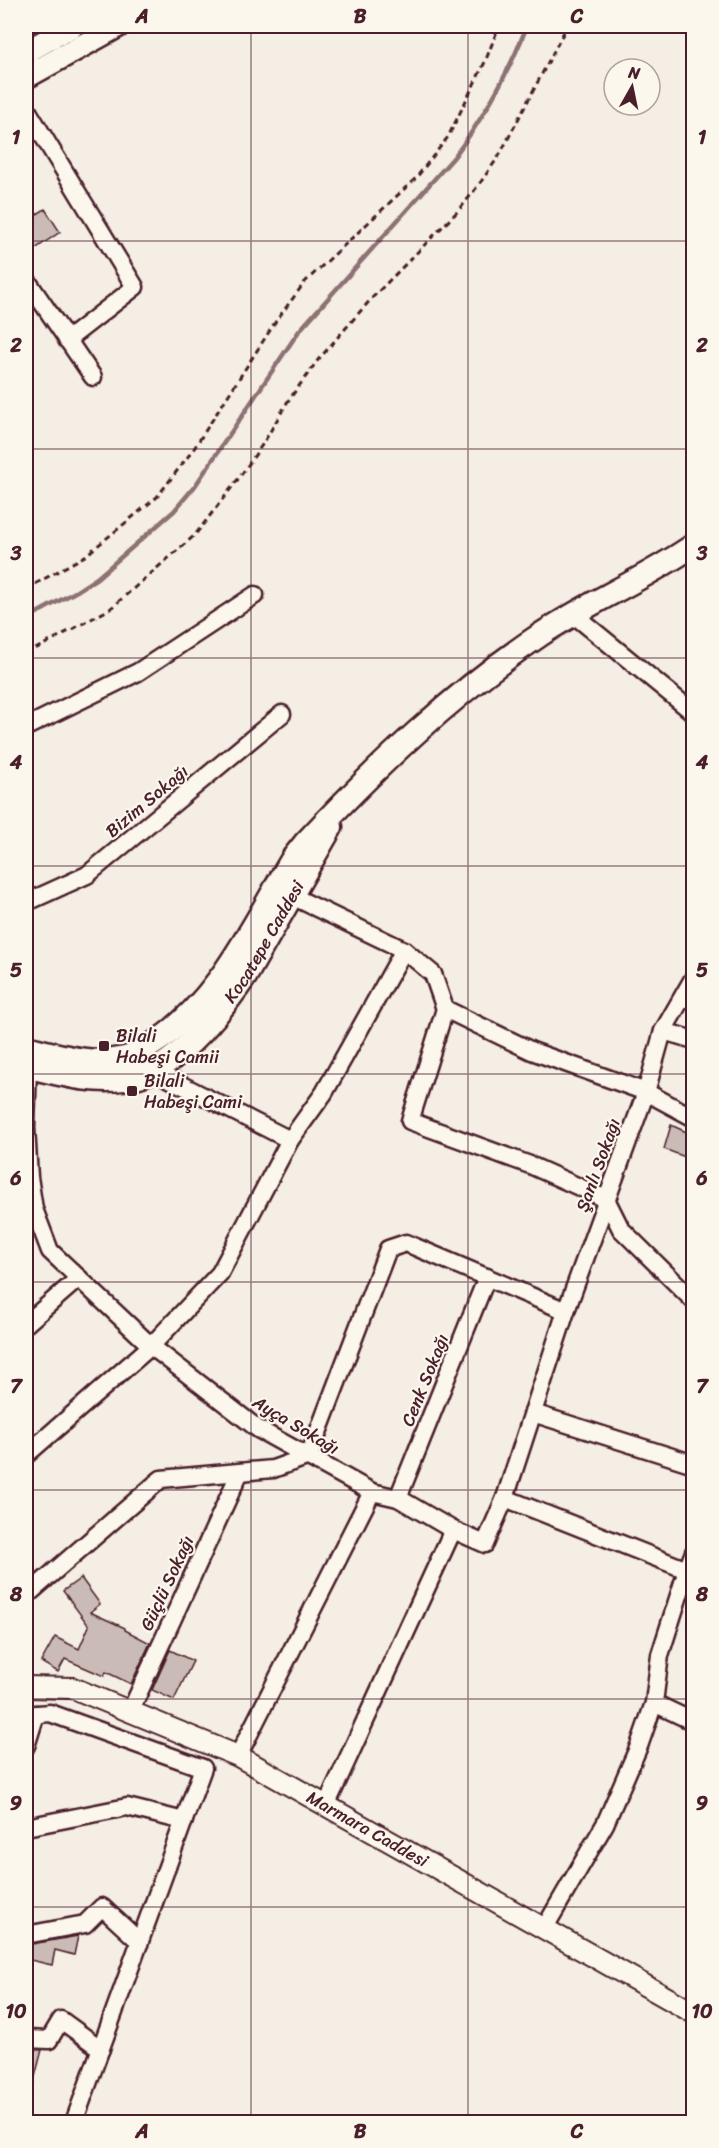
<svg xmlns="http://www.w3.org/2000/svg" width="719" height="2148" viewBox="0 0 719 2148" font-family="Sriracha,sans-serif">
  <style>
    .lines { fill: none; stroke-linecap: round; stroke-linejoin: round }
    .stream { stroke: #8d7174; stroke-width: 4.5 }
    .building { fill: #cabbb6; stroke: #4a1f2b; stroke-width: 1.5 }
    .minor-casing { stroke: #4a1f2b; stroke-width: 21 }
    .tertiary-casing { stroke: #4a1f2b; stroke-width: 24 }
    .secondary-casing { stroke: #4a1f2b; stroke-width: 27 }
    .path { stroke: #4a1f2b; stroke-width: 3; stroke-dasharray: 6 4.5; stroke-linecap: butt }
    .minor { stroke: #fbf7ec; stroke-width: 16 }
    .tertiary { stroke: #fbf7ec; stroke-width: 20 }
    .secondary { stroke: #fbf7ec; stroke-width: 22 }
    .grid { fill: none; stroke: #4a1f2b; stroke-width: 1.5; stroke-opacity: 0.55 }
    .poi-dot { fill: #4a1f2b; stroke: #fbf7ec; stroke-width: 2 }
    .labels { text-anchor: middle; stroke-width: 4.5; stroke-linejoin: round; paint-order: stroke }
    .street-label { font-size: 18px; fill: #4a1f2b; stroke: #fbf7ec }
    .poi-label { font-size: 18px; fill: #4a1f2b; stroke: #fbf7ec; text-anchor: start }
    .neatline { fill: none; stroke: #4a1f2b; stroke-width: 2 }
    .grid-label { font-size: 20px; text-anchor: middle; font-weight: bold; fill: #4a1f2b }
  </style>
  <rect width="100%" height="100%" fill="#f4eee4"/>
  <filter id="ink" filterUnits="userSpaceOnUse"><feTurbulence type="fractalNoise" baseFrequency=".0167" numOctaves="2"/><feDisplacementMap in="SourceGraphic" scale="12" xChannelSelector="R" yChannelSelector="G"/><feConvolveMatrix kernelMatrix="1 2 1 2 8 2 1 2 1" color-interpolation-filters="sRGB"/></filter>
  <g filter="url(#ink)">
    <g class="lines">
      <!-- stream -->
      <path class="stream" d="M26,619l51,-28 20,-13 77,-67 21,-25 104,-155 155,-174c30,-40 55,-85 73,-131"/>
    </g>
    <!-- building -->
    <g class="building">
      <path d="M45,209l15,23 -34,23v-34z"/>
      <path d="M671,1125l22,10v25l-29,-11z"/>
      <path d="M81,1578l19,26 -10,8 35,16v2l25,13 -19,41 -25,-12 -2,4 -39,-17 -7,13 -17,-10 14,-25 24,12 10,-23 -26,-35z"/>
      <path d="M170,1650l23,11 -19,39 -22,-10z"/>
      <path d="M78,1936l-4,19 -19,-5 -3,15 -26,-6v-14z"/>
      <path d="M26,2049l16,1 -12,46h-4z"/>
    </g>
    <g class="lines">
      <defs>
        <g id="minor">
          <path d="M26,108l109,179 -68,53"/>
          <path d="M26,279l67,98"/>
          <path d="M573,614l121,99"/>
          <path d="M26,727l112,-55 117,-77"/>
          <path d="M292,896l112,54 29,24 12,35 87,42 114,41 48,26"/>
          <path d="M26,900l8,-1 53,-24 195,-161"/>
          <path d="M694,977l-31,54 31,9"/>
          <path d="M445,1009l-35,112 120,44 76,34 15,30 73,72"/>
          <path d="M28,1066l-2,62 3,49 5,32 16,42 101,95 107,83 114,63 26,6 55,32 -127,276"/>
          <path d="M152,1070l138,70"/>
          <path d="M566,1311l80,-219 17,-61"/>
          <path d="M26,1324l53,-46"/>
          <path d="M533,1413l161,51"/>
          <path d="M26,1455l125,-109 69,-73 70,-133 34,-47 80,-143"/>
          <path d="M398,1498l89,-221"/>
          <path d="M453,1530l32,14 20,-46 182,72 -27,85 -6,48 -15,43 -34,78 -61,105"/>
          <path d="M687,1570l7,-18"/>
          <path d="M26,1596l135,-117 112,-10 36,-13 79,-207 18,-6 160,68 -61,187"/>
          <path d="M654,1703l40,19"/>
          <path d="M130,1712l110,-240"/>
          <path d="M26,1715l24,-2 153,55 -129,354"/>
          <path d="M26,1746l10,-32"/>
          <path d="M238,1756l134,-264"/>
          <path d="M26,1827l101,-20 57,14"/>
          <path d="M26,1935l59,-11 17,-17 38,35"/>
          <path d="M26,2039l23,1 12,-20 40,29"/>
        </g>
        <g id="tertiary">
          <path id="s1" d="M26,1687l47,1 165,68 456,257"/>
        </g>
        <g id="secondary">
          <path d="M26,52l46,-26"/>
          <path d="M26,77l92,-51"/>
          <path d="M26,1047c32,8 66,19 99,11 9,-2 17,-7 25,-12 68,-42 103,-122 143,-188l12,-15c71,-76 148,-150 235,-208 49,-33 105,-56 154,-90"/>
          <path id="s2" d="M26,1066c36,9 75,20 113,10 40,-11 83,-66 106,-99l86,-150"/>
        </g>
      </defs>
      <!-- minor casing -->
      <use href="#minor" class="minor-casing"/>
      <!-- tertiary casing -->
      <use href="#tertiary" class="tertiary-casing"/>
      <!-- secondary casing -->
      <use href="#secondary" class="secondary-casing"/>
      <!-- path -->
      <g class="path">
        <path d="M26,589l59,-33 72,-59 36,-47 83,-129 29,-39 111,-104 32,-41 37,-75 14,-36"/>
        <path d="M26,654l84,-45 85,-74 44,-57 25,-36 24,-41 30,-41 54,-62 88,-89 20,-26 19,-27 68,-130"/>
      </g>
      <!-- minor -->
      <use href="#minor" class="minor"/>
      <!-- tertiary -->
      <use href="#tertiary" class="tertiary"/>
      <!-- secondary -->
      <use href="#secondary" class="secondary"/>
    </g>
  </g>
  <!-- grid -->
  <path class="grid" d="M251,26v2096M468,26v2096M26,241h668M26,449h668M26,658h668M26,866h668M26,1074h668M26,1282h668M26,1490h668M26,1699h668M26,1907h668"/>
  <!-- markers -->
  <g class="poi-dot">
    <rect x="98" y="1040" width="12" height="12" rx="3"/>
    <rect x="126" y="1085" width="12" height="12" rx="3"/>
  </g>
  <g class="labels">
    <!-- street labels -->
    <g class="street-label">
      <text transform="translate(147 801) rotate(-40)" y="6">Bizim Sokağı</text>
      <text dy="6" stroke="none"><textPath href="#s2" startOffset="302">Kocatepe Caddesi</textPath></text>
      <text transform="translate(598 1165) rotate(-70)" y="6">Şanlı Sokağı</text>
      <text transform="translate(425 1380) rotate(-68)" y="6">Cenk Sokağı</text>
      <text transform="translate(296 1425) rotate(31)" y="6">Ayça Sokağı</text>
      <text transform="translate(167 1583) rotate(-65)" y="6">Güçlü Sokağı</text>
      <text dy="6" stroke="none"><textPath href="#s1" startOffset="374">Marmara Caddesi</textPath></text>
    </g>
    <!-- poi labels -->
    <g class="poi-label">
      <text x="116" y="1042">Bilali<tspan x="116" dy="21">Habeşi Camii</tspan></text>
      <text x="144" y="1087">Bilali<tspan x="144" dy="21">Habeşi Cami</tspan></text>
    </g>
  </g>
  <!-- margin -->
  <rect width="719" height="2148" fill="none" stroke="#fbf7ec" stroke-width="66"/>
  <!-- north arrow -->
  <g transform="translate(632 87) rotate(9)"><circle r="28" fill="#fbf7ec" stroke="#b4a19f" stroke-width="1.5"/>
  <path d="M0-4.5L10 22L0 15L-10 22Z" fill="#4a1f2b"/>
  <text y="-9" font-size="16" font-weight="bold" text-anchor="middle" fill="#4a1f2b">N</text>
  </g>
  <rect x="33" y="33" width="653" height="2082" class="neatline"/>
  <g class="grid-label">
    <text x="142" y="23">A</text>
    <text x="360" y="23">B</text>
    <text x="577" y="23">C</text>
    <text x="16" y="144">1</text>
    <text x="702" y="144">1</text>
    <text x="16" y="352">2</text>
    <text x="702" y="352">2</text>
    <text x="16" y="560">3</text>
    <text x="702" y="560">3</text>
    <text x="16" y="769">4</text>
    <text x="702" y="769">4</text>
    <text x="16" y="977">5</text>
    <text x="702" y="977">5</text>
    <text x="16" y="1185">6</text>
    <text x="702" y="1185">6</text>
    <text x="16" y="1393">7</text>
    <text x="702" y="1393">7</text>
    <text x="16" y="1601">8</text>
    <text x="702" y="1601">8</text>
    <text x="16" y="1810">9</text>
    <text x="702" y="1810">9</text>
    <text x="16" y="2018">10</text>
    <text x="702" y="2018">10</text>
    <text x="142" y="2138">A</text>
    <text x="360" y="2138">B</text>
    <text x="577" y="2138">C</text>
  </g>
</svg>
